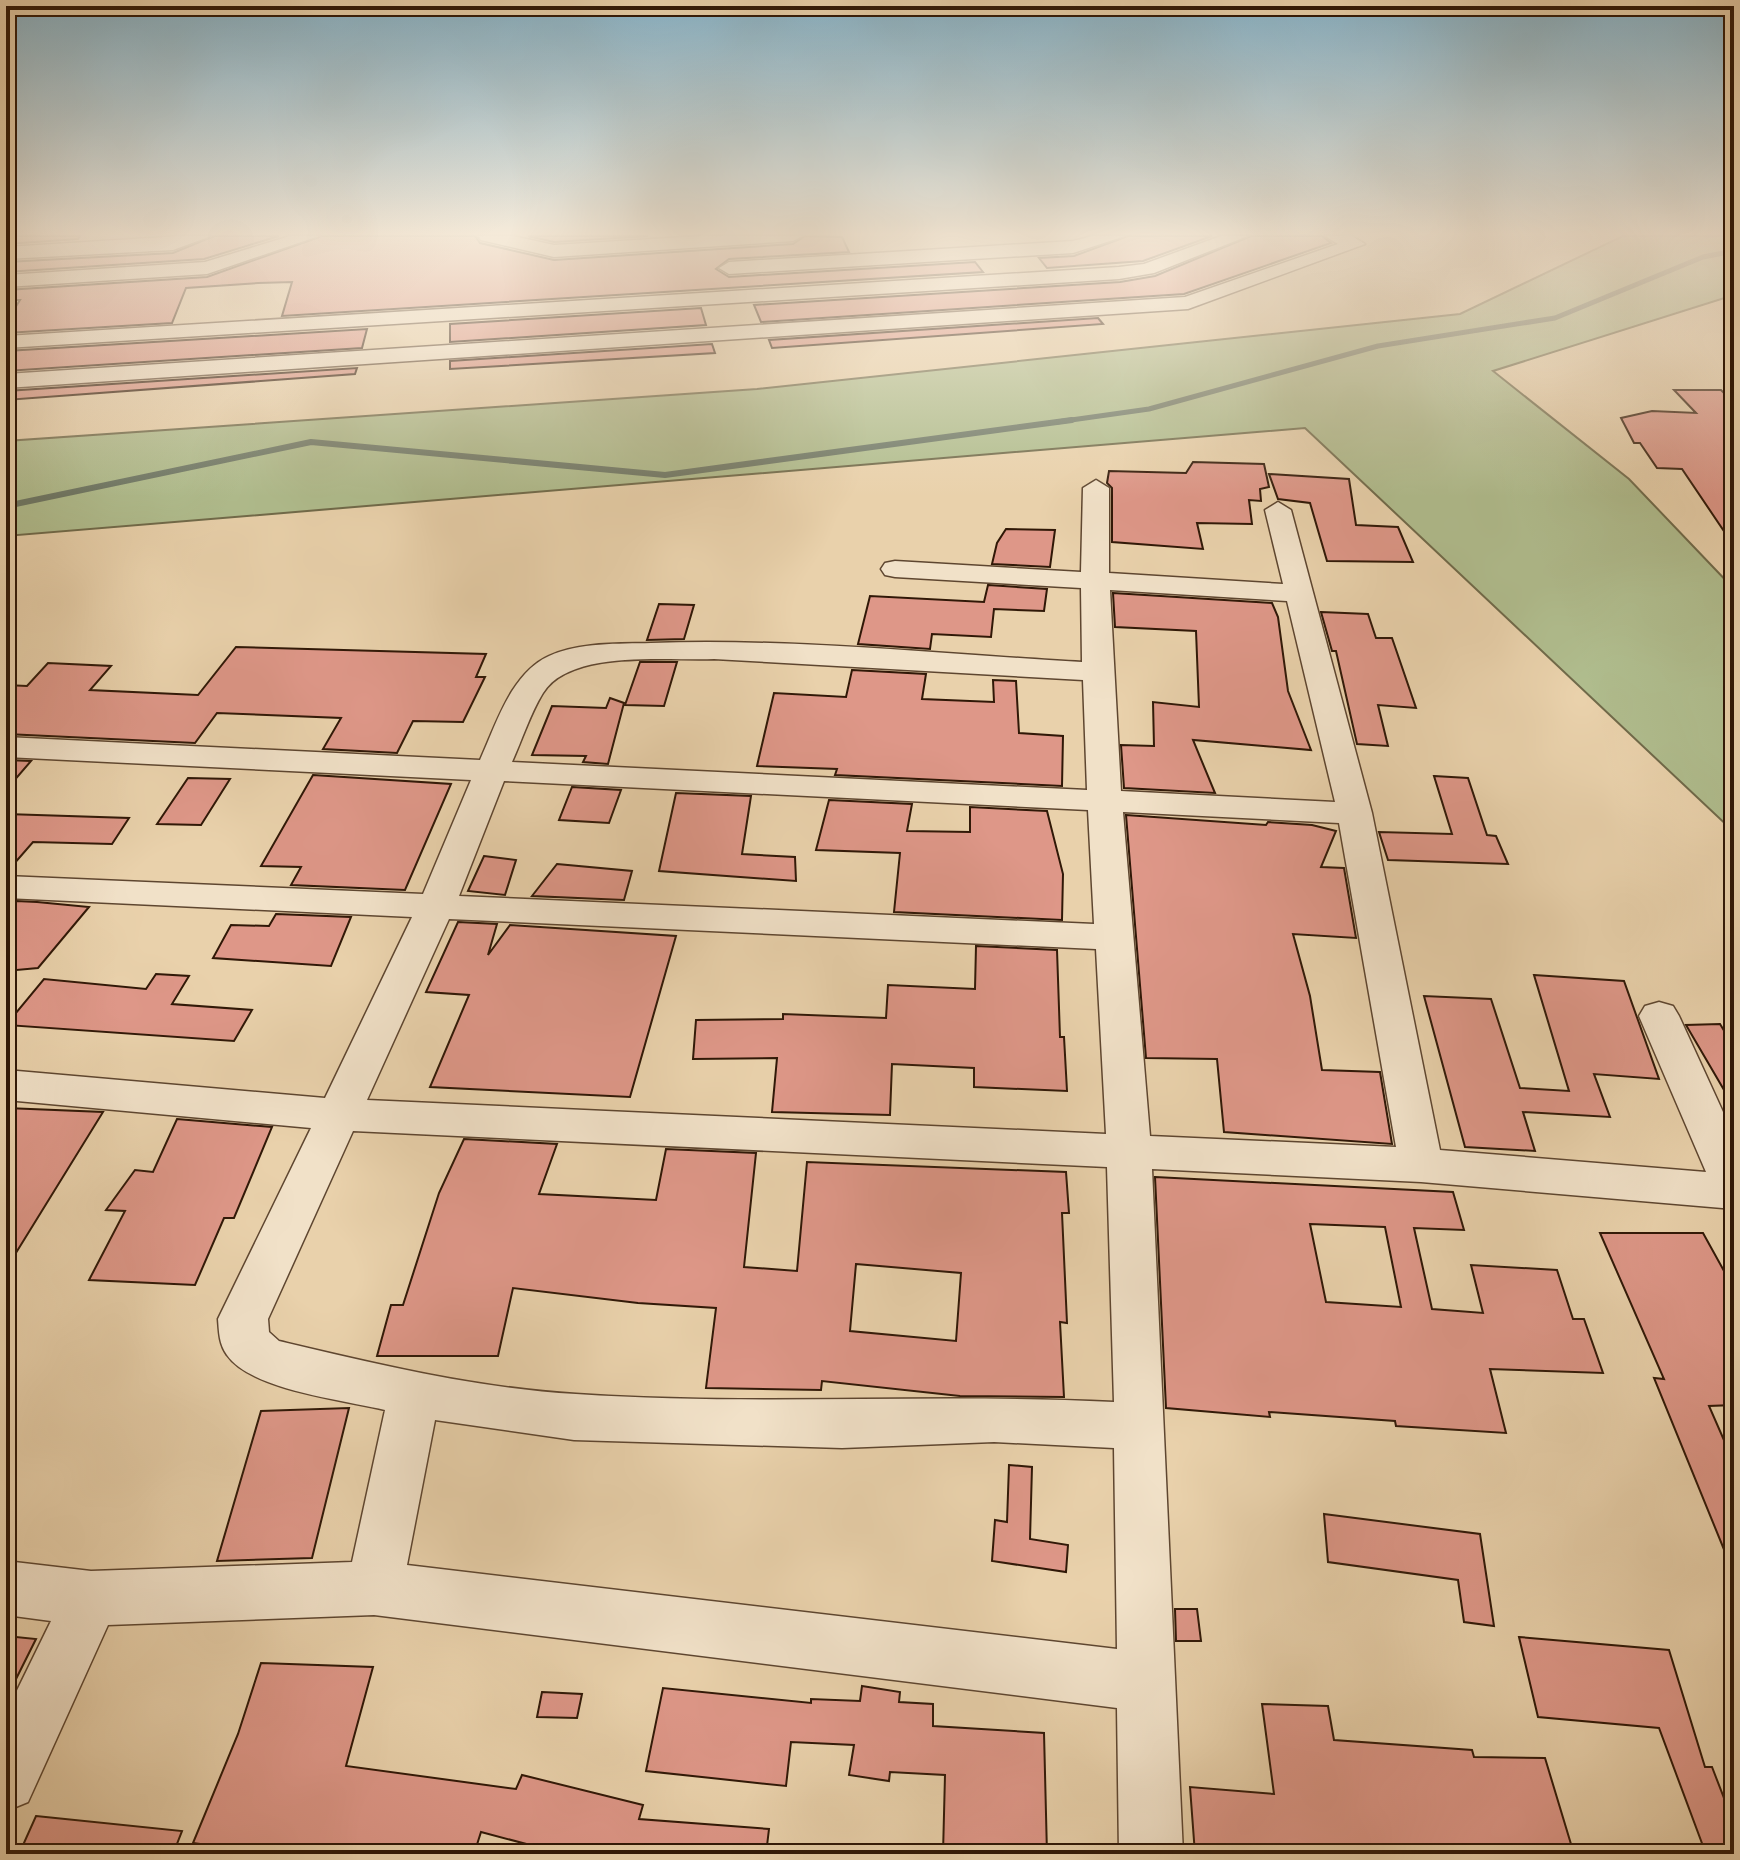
<svg xmlns="http://www.w3.org/2000/svg" width="1740" height="1860" viewBox="0 0 1740 1860" font-family="'Libre Bodoni',serif">
  <style>
    .green { fill: #b0bd8e; stroke: #706a4a; stroke-width: 2 }
    .lines { fill: none; stroke-linecap: round; stroke-linejoin: round }
    .stream-far1 { stroke: #6e7866; stroke-width: 5 }
    .stream { stroke: #6e7866; stroke-width: 6 }
    .building { fill: #de9788; stroke: #301807; stroke-width: 2; fill-rule: evenodd }
    .minor-casing { stroke: #5e4630; stroke-width: 3 }
    .minor { fill: #f1e1c8; fill-rule: evenodd }
  </style>
  <rect width="100%" height="100%" fill="#e9d1ab"/>
  <filter id="stains"><feTurbulence type="fractalNoise" baseFrequency=".0025" numOctaves="4"/><feColorMatrix values="0 0 0 0 .2 0 0 0 0 .09 0 0 0 0 .02 0 0 0 .5 -.17"/></filter>
  <radialGradient id="worn" r=".72"><stop offset=".6" stop-color="#630" stop-opacity="0"/><stop offset="1" stop-color="#630" stop-opacity=".3"/></radialGradient>
  <!-- green -->
  <path class="green" d="M1623,236h111v59l-241,76 136,108 105,110v243l-429,-404 -1299,108v-95l751,-52 703,-75z"/>
  <g class="lines">
    <!-- stream-far1 -->
    <path class="stream-far1" d="M1057,422l92,-13 229,-63 177,-28 148,-61 31,-6"/>
    <!-- stream -->
    <path class="stream" d="M6,506l305,-64 354,33 407,-55"/>
  </g>
  <!-- building -->
  <g class="building">
    <path d="M6,236h74l-2,3 -72,5z"/>
    <path d="M214,236h65l-75,23 -198,13v-10l167,-9z"/>
    <path d="M322,236h153l5,7 74,17 239,-16 12,-8 37,1 7,15 -120,7 -13,10 13,8 246,-15 8,10 -701,44 10,-34 -34,1 -72,5 -14,35 -166,10v-11l14,-22h-14v-10l201,-13z"/>
    <path d="M528,236h120l-94,6z"/>
    <path d="M1128,236h84l-69,25 -96,7 -8,-10 35,-2z"/>
    <path d="M1251,236h71l9,7 -147,51 -423,28 -7,-17 366,-23 35,-6z"/>
    <path d="M701,308l5,17 -256,17v-18z"/>
    <path d="M1098,318l5,6 -331,24 -3,-8z"/>
    <path d="M367,329l-5,19 -356,23v-20z"/>
    <path d="M712,344l3,9 -265,16v-8z"/>
    <path d="M357,368l-2,6 -349,26v-9z"/>
    <path d="M1674,390h47l13,13v143l-52,-77 -25,-1 -17,-25h-6l-13,-25 31,-7 44,2z"/>
    <path d="M1193,462l71,2 5,23 -9,2 1,12 -12,-1 3,24 -55,-1 6,26 -91,-7v-54l-5,-5 2,-12 77,2z"/>
    <path d="M1269,474l80,5 7,46 42,2 15,35 -86,-1 -17,-58 -32,-4z"/>
    <path d="M1006,529l49,1 -5,37 -58,-3 5,-21z"/>
    <path d="M988,585l59,4 -3,22 -50,-2 -3,28 -59,-3 -2,15 -72,-5 12,-48 114,6z"/>
    <path d="M1113,593l159,10 6,14 10,74 23,59 -118,-10 22,53 -91,-5 -3,-43 33,1 -1,-44 46,5 -3,-76 -81,-4z"/>
    <path d="M659,604l35,1 -10,34 -37,1z"/>
    <path d="M1321,612l47,2 8,24h16l24,70 -38,-3 10,41 -31,-2 -21,-93h-4z"/>
    <path d="M236,647l250,7 -10,23h9l-22,45 -50,-1 -16,32 -74,-4 18,-31 -124,-5 -22,30 -189,-9v-49l21,1 21,-23 63,3 -21,24 108,5z"/>
    <path d="M640,662h37l-13,44 -39,-1z"/>
    <path d="M852,670l74,4 -4,25 72,3 -1,-22 23,1 3,52 44,3 -1,50 -227,-11 2,-6 -80,-3 17,-73 72,4z"/>
    <path d="M610,698l14,5 -16,61 -25,-2 3,-6 -54,-1 20,-49 54,2z"/>
    <path d="M6,760l25,1 -25,29z"/>
    <path d="M313,775l138,9 -46,106 -114,-5 10,-18 -40,-1z"/>
    <path d="M1434,776l34,2 19,57 9,1 12,28 -120,-4 -9,-28 73,2z"/>
    <path d="M188,778l42,1 -29,46 -44,-1z"/>
    <path d="M572,787l49,3 -12,33 -50,-3z"/>
    <path d="M676,793l75,3 -9,58 53,3 1,24 -137,-10z"/>
    <path d="M829,800l83,4 -5,27 63,1v-25l77,4 16,63 -1,46 -168,-8 6,-59 -84,-3z"/>
    <path d="M6,814l123,4 -17,26 -79,-2 -27,31z"/>
    <path d="M1126,815l140,10 2,-3 44,3 24,6 -15,36 23,1 12,70 -63,-4 17,62 12,74 58,2 12,72 -168,-12 -7,-73 -71,-1z"/>
    <path d="M484,856l32,4 -11,35 -37,-4z"/>
    <path d="M557,864l75,7 -8,29 -92,-4z"/>
    <path d="M16,901l21,1 52,5 -51,61 -32,3v-56z"/>
    <path d="M276,914l75,3 -20,49 -118,-8 18,-33 38,1z"/>
    <path d="M458,922l39,2 -9,31 22,-30 166,11 -46,161 -200,-10 39,-92 -43,-3z"/>
    <path d="M976,946l81,4 3,87h4l3,54 -93,-4v-19l-82,-4 -2,51 -118,-3 5,-54 -84,1 3,-39 87,-1v-5l103,4 2,-33 87,4z"/>
    <path d="M156,974l33,2 -17,28 80,6 -18,31 -228,-16 38,-46 102,10z"/>
    <path d="M1534,975l90,6 35,98 -65,-5 16,43 -87,-5 12,39 -70,-4 -41,-151 67,3 29,89 49,3z"/>
    <path d="M1720,1024l14,23v60l-48,-82z"/>
    <path d="M6,1108l97,4 -97,157z"/>
    <path d="M177,1119l95,8 -38,91h-10l-29,67 -106,-5 36,-69 -19,-1 29,-40 18,2z"/>
    <path d="M464,1139l93,5 -18,50 117,6 10,-51 90,4 -12,114 53,4 10,-109 259,10 3,41h-7l5,110 -7,-1 4,75 -104,-1 -138,-15 -1,9 -115,-2 10,-80 -78,-5 -125,-15 -15,68h-121l14,-51h12l36,-112zM856,1264l105,9 -5,68 -106,-10z"/>
    <path d="M1155,1177l298,15 11,38 -50,-2 18,81 51,4 -12,-48 86,5 16,49h11l19,54 -113,-4 16,64 -110,-7 -1,-5 -126,-9 1,5 -104,-9zM1310,1224l75,3 16,80 -75,-5z"/>
    <path d="M1600,1233h103l31,56v116l-25,1 25,57v111l-80,-196 10,1z"/>
    <path d="M349,1408l-37,150 -95,3 44,-150z"/>
    <path d="M1009,1465l23,2 -2,72 38,6 -2,27 -74,-11 3,-41 12,2z"/>
    <path d="M1324,1514l156,20 14,92 -30,-4 -6,-42 -130,-18z"/>
    <path d="M1175,1609h22l4,32h-25z"/>
    <path d="M6,1636l30,3 -30,60z"/>
    <path d="M1519,1637l150,13 36,117h7l22,57v30h-28l-47,-126 -121,-11z"/>
    <path d="M261,1663l112,4 -27,99 170,23 6,-14 121,30 -4,14 130,10 -3,25h-202l-83,-22 -7,22h-201l-80,-11 45,-109z"/>
    <path d="M862,1686l38,6 -1,10 34,2v22l111,7 3,121h-104l2,-79 -55,-3 -1,9 -40,-6 5,-30 -63,-3 -5,44 -140,-15 17,-83 148,15v-4l49,2z"/>
    <path d="M542,1692l40,2 -5,24 -40,-1z"/>
    <path d="M1262,1704l66,2 6,34 138,10 2,7 71,1 29,96h-379l-5,-67 84,7z"/>
    <path d="M36,1816l146,15 -9,23h-154z"/>
  </g>
  <g class="lines">
    <defs>
      <g id="minor">
        <path d="M181,236h30l-38,14 -167,9v-12z"/>
        <path d="M290,236h29l-112,38 -201,13v-12l199,-13z"/>
        <path d="M478,236h35l41,9 147,-9h101l-9,5 -239,16 -73,-17z"/>
        <path d="M1093,236h32l-52,17 -344,21 -10,-6 10,-6 344,-21z"/>
        <path d="M1221,236h27l-94,37 -35,6 -1113,69v-12l1113,-69 25,-3z"/>
        <path d="M1325,236h27l13,8 -177,65 -1182,79v-14l1179,-77 153,-53z"/>
        <path d="M1096,480l13,8v85l174,11 -18,-74 13,-8 13,8 81,303 68,337 266,22 -67,-156 6,-10 14,-4 14,4 6,10 55,120v73l-313,-27 -269,-13 31,685h-64l-2,-146 -743,-93 -266,10 -80,177 -22,9v-98l45,-92 -45,-6v-54l85,10 261,-9 33,-152c-41,-10 -134,-20 -158,-55 -8,-11 -8,-23 -9,-36l93,-191 -305,-28v-30l319,28 87,-181 -406,-19v-22l417,18 48,-114 -465,-23v-20l474,23c16,-35 31,-87 69,-104 30,-14 70,-12 102,-13 143,-5 288,11 431,19l-1,-74 -186,-11 -10,-2 -4,-6 4,-6 10,-2 186,11 2,-84zM1110,590l177,11 48,201 -214,-11zM714,659l369,21 4,110 -575,-28c10,-22 18,-48 31,-69 27,-44 124,-32 171,-34zM504,781l584,29 6,114 -635,-28zM1123,812l216,11 57,324 -246,-11zM449,919l647,30 10,185 -739,-34zM353,1131l754,36 7,235c-179,-9 -359,4 -538,-8 -101,-6 -200,-30 -297,-53l-10,-9 -1,-13zM435,1420l139,20 268,8 152,-6 120,6 3,201 -710,-84z"/>
      </g>
    </defs>
    <!-- minor casing -->
    <use href="#minor" class="minor-casing"/>
    <!-- minor -->
    <use href="#minor" class="minor"/>
  </g>
  <!-- sky -->
  <linearGradient id="sky" x2="0" y2="1"><stop stop-color="#88b6cd"/><stop offset="0.47" stop-color="#f5ead9"/><stop offset="1" stop-color="#f5ead9" stop-opacity="0"/></linearGradient>
  <rect width="1740" height="497" fill="url(#sky)"/>
  <!-- margin -->
  <rect width="1740" height="1860" fill="none" stroke="#e9d1ab" stroke-width="32"/>
  <rect x="8" y="8" width="1724" height="1844" fill="none" stroke="#301807" stroke-width="4"/>
  <rect x="16" y="16" width="1708" height="1828" fill="none" stroke="#301807" stroke-width="2"/>
  <rect width="100%" height="100%" filter="url(#stains)"/>
  <rect width="100%" height="100%" fill="url(#worn)"/>
</svg>
